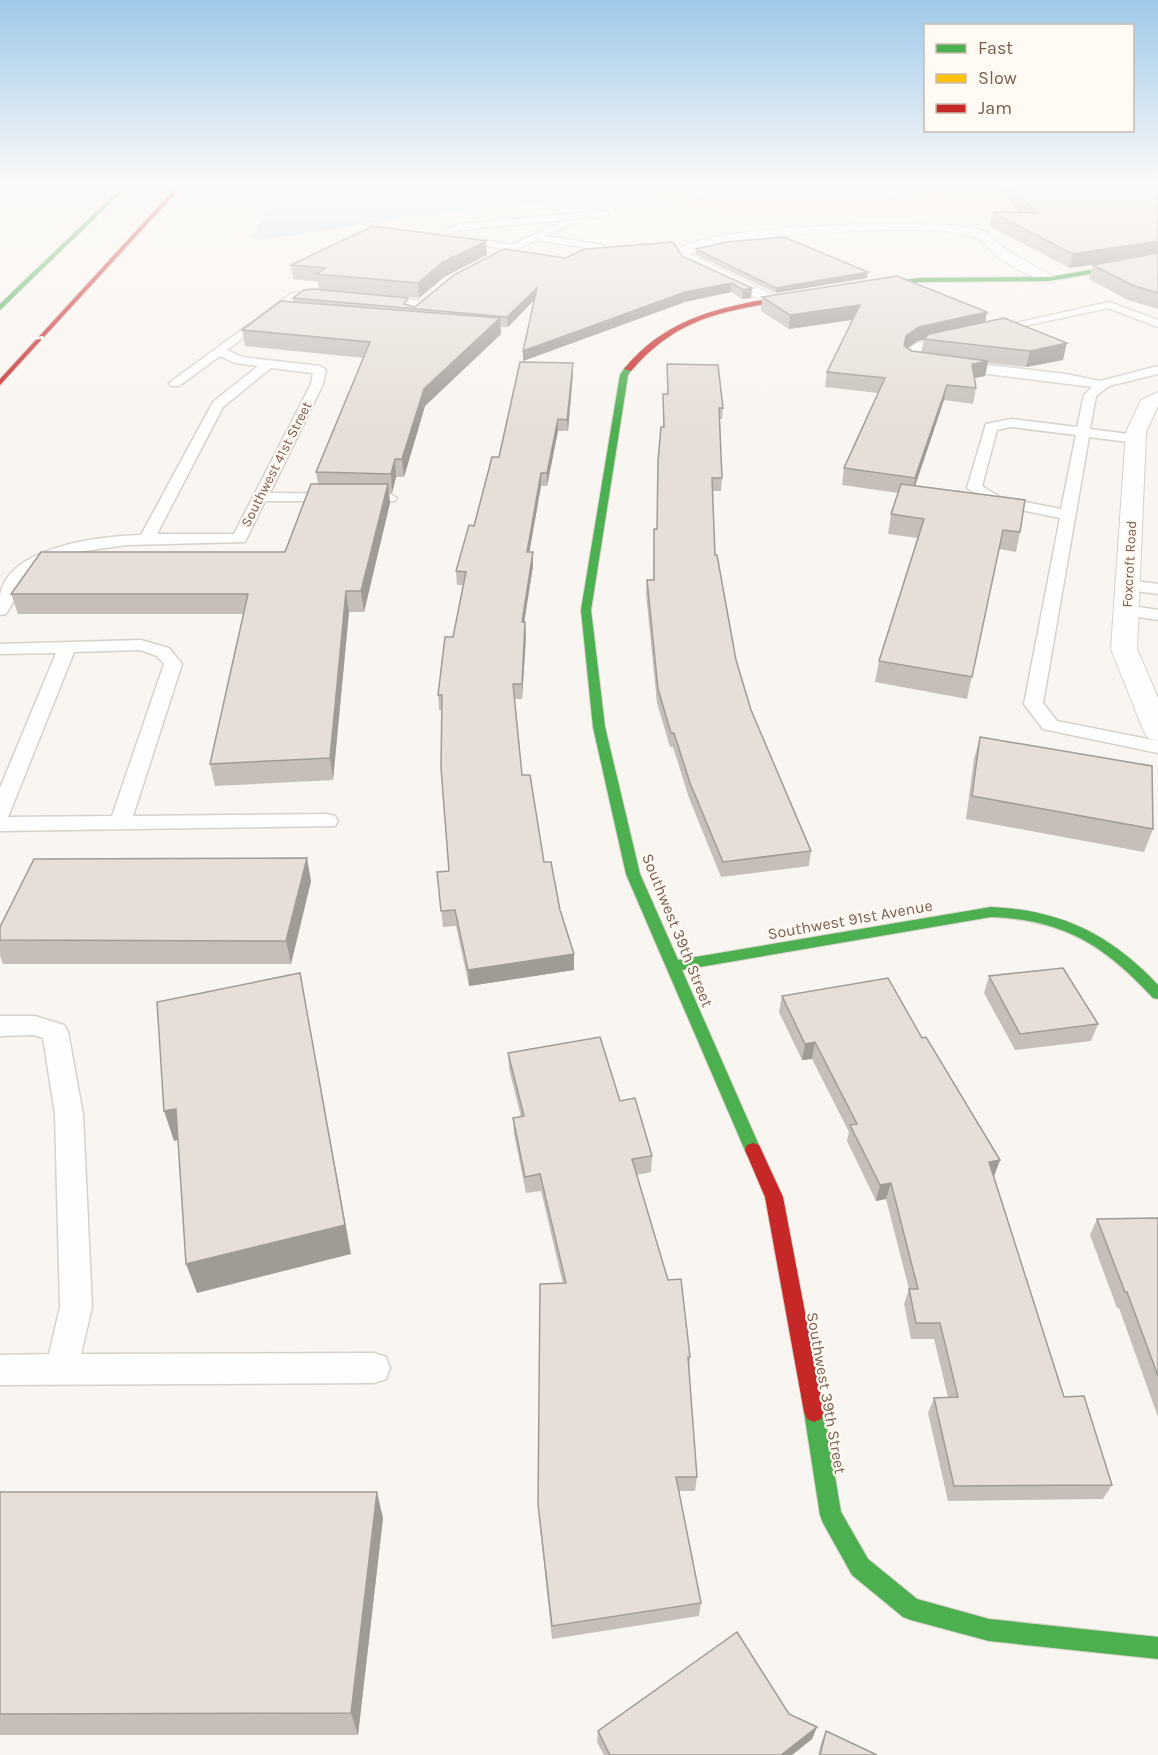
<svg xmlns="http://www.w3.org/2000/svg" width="1158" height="1755" viewBox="0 0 1158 1755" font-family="Karla,sans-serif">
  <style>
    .commercial { fill: #f6e8e1 }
    .water { fill: #d0e8ea }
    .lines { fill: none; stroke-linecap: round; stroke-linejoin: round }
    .lane-casing { stroke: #d7d1cb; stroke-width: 3 }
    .street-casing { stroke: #d7d1cb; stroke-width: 2 }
    .fast-casing { stroke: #d9d2cb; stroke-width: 2 }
    .slow-casing { stroke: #d9d2cb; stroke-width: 2 }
    .jam-casing { stroke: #d9d2cb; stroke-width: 2 }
    .lane { fill: #fefefd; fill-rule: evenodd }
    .street { fill: #fefefd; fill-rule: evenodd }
    .fast { fill: #4caf50; fill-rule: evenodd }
    .slow { fill: #ffc107; fill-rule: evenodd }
    .jam { fill: #c62828; fill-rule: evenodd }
    .wall { fill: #c6bfb9; fill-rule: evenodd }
    .shaded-wall { fill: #a19b96 }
    .building { fill: #e6ded7; stroke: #a19b96; stroke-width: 1.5 }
    .oneway { stroke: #fffaf3 }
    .labels { text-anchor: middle; stroke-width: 4.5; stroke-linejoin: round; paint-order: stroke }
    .far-street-label { font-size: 14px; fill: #7a5c4d; stroke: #fffaf3 }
    .street-label { font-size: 16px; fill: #7a5c4d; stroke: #fffaf3 }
  </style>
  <rect width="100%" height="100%" fill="#f9f5f0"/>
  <!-- commercial -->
  <path class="commercial" d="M605,184h553v30l-439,-2z"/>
  <!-- water -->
  <path class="water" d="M284,184h282l15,4 3,8 -8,3 -148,15 -172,27 -5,-4z"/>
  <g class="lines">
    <defs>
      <g id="lane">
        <path d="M659,184h15l30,8 55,2 4,3 -4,3 -55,-2z"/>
        <path d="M931,184l40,5 4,3 -4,3 -58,-10z"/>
        <path d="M604,211l4,3 -1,2 -146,14 -11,4 61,11 55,-25 3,1v4l-23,11 57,9 2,2 -5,3 -63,-10 -36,16 -5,-3 6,-4 -67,-14 24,-11z"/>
        <path d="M292,293l33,-1 5,3 -5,3h-27l-71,52 15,7 78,9 6,4 -3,14 -53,109 120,1 7,4 -2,3h-130l-20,41 -119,3 -55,8 -22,8 -19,13 -24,40 -6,1c0,-6 0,-13 0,-19 7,-50 102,-60 141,-61l72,-133 45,-36 -23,-3 -15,-7 -41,30h-8l-2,-3zM271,368l42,5 -2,11 -77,150h-77l66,-127z"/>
        <path d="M379,296l44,5 5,3 -5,3 -48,-6v-4z"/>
        <path d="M1109,302l49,18v7l-50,-19 -117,25 -6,-3z"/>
        <path d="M953,335l4,1v4l-32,8 -9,9 150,17 34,7 58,-15v8l-49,12 -13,10 -6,33 46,6 7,4 -7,4 -47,-6 -46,266 14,18 101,20v12l-115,-24 -19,-25 36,-186 -69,-14 -24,-16 19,-64 25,-5 66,8 7,-32 8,-8 -182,-23 -6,-4 2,-9 11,-8zM1011,427l65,8 -15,74 -61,-12 -18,-11 15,-56z"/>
        <path d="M1127,580l31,4v10l-37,-5 -2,-4z"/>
        <path d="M1126,605l32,5v10l-38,-6 -3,-4 3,-4z"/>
        <path d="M141,640l28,8 13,16 -49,152 194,-2 8,2 3,5 -3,5 -335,5v-43l56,-135 -56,1v-10zM140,650l17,6 7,8 -52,152 -104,1 66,-165z"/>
        <path d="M0,1016h35l29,9 4,7 15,82 9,193 -11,47 293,-1 12,4 4,11 -4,11 -12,4 -374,2v-30l49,-1 11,-47 -5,-193 -12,-76 -9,-3 -34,1z"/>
      </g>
      <g id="street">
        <path d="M909,184h15c-25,26 -129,17 -165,17l-6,-4 6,-4c36,1 120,9 150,-9z"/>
        <path d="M875,224l81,1 26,5 28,22 48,27 -3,3c-13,3 -50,-19 -61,-28 -6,-6 -12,-15 -21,-18 -47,-15 -238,-1 -283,18l90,44 2,3 -2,3 -6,2 -92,-43 -8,-10c22,-25 164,-28 201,-29z"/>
        <path d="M1158,392v14l-12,26 -9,217 21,49v43l-10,-3 -4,-6 -33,-83 15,-217 15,-32z"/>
      </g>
      <g id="fast">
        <path d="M125,184h5l-130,126v-6z"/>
        <path d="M1158,258v4l-108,19 -129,1 -58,4 -3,-2 61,-6 129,-1z"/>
        <path d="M625,367l7,2 -4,6 -37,235 14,117 35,147 38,86 313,-53c69,3 119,27 167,78v14l-5,-1c-49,-53 -89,-78 -162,-81l-309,53 79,180 -2,5 -6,2 -6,-2 -121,-281 -33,-147 -12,-117 39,-235z"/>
        <path d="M814,1402l7,3 3,7 17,100 27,47 49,40 72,20 169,18v22l-169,-18 -78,-21 -8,-3 -51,-42 -29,-52 -3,-8 -16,-103 3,-7z"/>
      </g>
      <path id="slow" d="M6,184h5l-11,9v-4z"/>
      <g id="jam">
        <path d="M179,184h5l-184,201v-6z"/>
        <path d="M806,293l2,3c-73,15 -125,14 -177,75l-7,-2c47,-58 113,-65 182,-76z"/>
        <path d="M753,1143l6,2 24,52 41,215 -3,7 -7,3 -7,-3 -3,-7 -39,-215 -20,-47 2,-5z"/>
      </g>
    </defs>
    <!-- lane casing -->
    <use href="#lane" class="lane-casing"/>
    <!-- street casing -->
    <use href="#street" class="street-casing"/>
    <!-- fast casing -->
    <use href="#fast" class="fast-casing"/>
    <!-- slow casing -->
    <use href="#slow" class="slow-casing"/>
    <!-- jam casing -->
    <use href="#jam" class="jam-casing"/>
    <!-- lane -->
    <use href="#lane" class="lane"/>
    <!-- street -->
    <use href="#street" class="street"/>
    <!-- fast -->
    <use href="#fast" class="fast"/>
    <!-- slow -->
    <use href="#slow" class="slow"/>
    <!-- jam -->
    <use href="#jam" class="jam"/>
  </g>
  <!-- wall -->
  <g class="wall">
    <path d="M993,184h165v125l-30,-9 -39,-21 4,-14 -24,3 -79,-42 2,-14 29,1z"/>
    <path d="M696,249l171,29 -91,15 -80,-38z"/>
    <path d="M487,255l-43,22 -25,21 -100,-9 -1,-7 -25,-3 -2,-14z"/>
    <path d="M682,256l70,32 -1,10 -9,1 -11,-7 -46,10 -162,59 11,-61 -26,27h-7v7l-76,72 -21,71h-8l-4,16h-3l1,10 -26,109h-15l-16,168 -118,6 -5,-22 33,-150h-225l-7,-20 274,-42 33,-68 -2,-12 48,-114 -119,-12 -3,-16 52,-28 -1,-4 115,7 7,2 151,-49z"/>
    <path d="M762,297l225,15 -2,10 78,38 -37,7 -38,-4 -3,13 -11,2 2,10 -3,16 -29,-4 -29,86 105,46 -4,20 -17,-3 -32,150 -92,-17 4,-21 39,-123 -30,-4 3,-20 7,-21 -56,-8 2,-17 34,-75 -53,-6 2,-15 25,-52 -63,9 -28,-18zM924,339l-3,14 -9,-2 -5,-3 10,-7z"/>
    <path d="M667,364l56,44 -1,11h-3l3,59 -1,13h-9l3,64 21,105 15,50 60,141 -2,15 -88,11 -32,-79 -16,-51h-3l-13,-44 -11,-109 1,-14h6l1,-51h3l6,-102v-33h4z"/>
    <path d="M573,374l-5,57h-10l-11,55h-6l-12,66 4,14 -9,56 2,14 -4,63h-7l7,76 22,87 30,92v16l-105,16 -13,-60 -13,1 -6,-55 12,-1 -7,-161h-3l-1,-15 15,-58 10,-52h-6l-1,-14 43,-114z"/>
    <path d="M980,737l173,92 -9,23 -178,-33 8,-60z"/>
    <path d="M311,881l-20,83h-288l-3,-8v-29z"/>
    <path d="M989,976l109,48 -7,17 -76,9 -31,-57z"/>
    <path d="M782,996l140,42 78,122 -6,16 70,221 48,88 -9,14 -155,2 -20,-88 6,-15 14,-1 -14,-58h-23l-7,-35 5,-15 -23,-90 -10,2 -29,-60 2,-9 -37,-73 -10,1 -23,-48z"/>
    <path d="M508,1053l112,48 32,55 -1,16 -14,3 53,182 -1,14 8,106 -2,14h-16l22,112 -2,13 -147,23 -13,-121 -1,-14 25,-220 -22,-93 -15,2 -12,-59 -1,-16 8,-1 -12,-48z"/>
    <path d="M1158,1218v199l-39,-109h-2l-27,-73 7,-16z"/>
    <path d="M0,1492l383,26 -25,217h-358z"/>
    <path d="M789,1714l28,13 -5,12 -20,16h-188l-7,-13 1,-11z"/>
    <path d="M826,1731l51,24h-59l3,-12z"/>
  </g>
  <!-- shaded-wall -->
  <g class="shaded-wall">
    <path d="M486,241l1,14 -43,22 -25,21 -1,-15 25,-21z"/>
    <path d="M1158,241v14l-89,13 4,-14z"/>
    <path d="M868,272l-1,6 -91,15v-5z"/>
    <path d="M732,283l-1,9 -46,10 -162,59v-10l162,-59z"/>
    <path d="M537,288v9l-29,30 -1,-10z"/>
    <path d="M752,288l-1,10 -9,1 1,-9z"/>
    <path d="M860,305l-2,14 -69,10 1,-14z"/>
    <path d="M987,312l-3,14 -67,15 -13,10 2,-15 13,-9z"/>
    <path d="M500,318l1,16 -76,72 -21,71 -2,-18 22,-70z"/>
    <path d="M1067,343l-4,17 -37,7 4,-16z"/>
    <path d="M988,361l-3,15 -16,3 3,-15z"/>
    <path d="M573,363v11l-5,57 -1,-11z"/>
    <path d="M947,385l-3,15 -32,95 3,-17z"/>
    <path d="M558,419v12l-11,55v-13z"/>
    <path d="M395,459l1,18 -4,16 -1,-19z"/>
    <path d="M541,473v13l-14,80v-14z"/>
    <path d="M388,484l2,19 -26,109 -3,-21z"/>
    <path d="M533,552v14l-11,70v-14z"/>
    <path d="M346,591l3,21 -16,168 -3,-22z"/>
    <path d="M525,622l1,14 -4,63v-15z"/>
    <path d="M307,858l4,23 -20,83 -5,-23z"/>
    <path d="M574,954v16l-105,16 -1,-16z"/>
    <path d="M300,973l51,281 -154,39 -11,-29z"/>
    <path d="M815,1042l-3,17 -10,1 3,-16z"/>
    <path d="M176,1109l9,29 -11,3 -10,-30z"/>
    <path d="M1000,1160l-6,16 -10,2 5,-16z"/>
    <path d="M891,1183l-5,16 -10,2 4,-16z"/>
    <path d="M377,1492l6,26 -25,217 -7,-22z"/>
    <path d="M817,1727l-5,12 -20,16h-11z"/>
  </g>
  <!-- building -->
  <g class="building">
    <path d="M1008,184h150v57l-85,13 -81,-42 45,1z"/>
    <path d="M373,226l113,15 -43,21 -25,21 -101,-9 8,-6 -34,-3z"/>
    <path d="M784,237l84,35 -92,16 -80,-39 31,-7z"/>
    <path d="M673,242l9,14 70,32 -9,2 -11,-7 -47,9 -162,59 14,-63 -30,29 -214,-19 11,-8 10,-1 94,9 -4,6 11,3 39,-32 50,-26 62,9 19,-9z"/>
    <path d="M1158,253v40l-26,-8 -39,-20z"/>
    <path d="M897,276l90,36 -68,15 -13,9 -2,10 8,5 76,10 -16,3 4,24 -29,-3 -32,93 -71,-10 41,-90 -58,-6 33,-67 -70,10 -28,-18z"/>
    <path d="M281,301l219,17 -76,71 -22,70h-7l-4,15 -75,-2 54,-130 -128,-12z"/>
    <path d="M1004,318l63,25 -37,8 -106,-12 5,-5z"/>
    <path d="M520,362l53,1 -6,57 -9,-1 -11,54h-6l-14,79h6l-11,70h3l-3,62h-9l9,91h8l14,87h7l9,48 14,44 -106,16 -13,-60 -14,1 -4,-39 12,-1 -8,-103 1,-73h-4l7,-58h8l13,-65 -10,-1 13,-46 5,1 18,-69h7z"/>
    <path d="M667,364l51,1 5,43h-4l3,70h-10l3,77h2l19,105 15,50 60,141 -88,11 -33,-79 -16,-50h-3l-13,-44 -11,-109h7v-51h3l1,-67 3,-35h3l-1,-33h5z"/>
    <path d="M311,484h77l-27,107h-15l-16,167 -120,6 38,-170h-237l30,-42h244z"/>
    <path d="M901,484l124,16 -5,32 -17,-2 -31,147 -93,-16 45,-142 -33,-5z"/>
    <path d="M980,737l172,29 1,63 -181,-33z"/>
    <path d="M307,858l-21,83 -286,-1v-13l34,-68z"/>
    <path d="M1063,968l35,56 -78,10 -31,-58z"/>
    <path d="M300,973l45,252 -159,39 -10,-155 -12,2 -7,-109z"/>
    <path d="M888,978l34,60 4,-1 74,123 -11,2 75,235 20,-1 28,89 -158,1 -20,-88 24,-1 -18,-74h-24l-7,-34h9l-27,-106 -11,2 -30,-60 7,-1 -42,-82 -10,2 -23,-48z"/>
    <path d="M600,1037l20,64 15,-3 17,58 -20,3 36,121 13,-1 9,78h-2l9,120h-21l25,126 -149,23 -14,-122 2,-220 26,-1 -26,-109 -15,3 -12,-59 11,-2 -16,-63z"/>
    <path d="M1158,1218v158l-31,-84h-2l-28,-73z"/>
    <path d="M0,1492h377l-26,221 -351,1z"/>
    <path d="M737,1632l52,82 28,13 -36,28h-171l-12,-24z"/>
    <path d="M826,1731l51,24h-57z"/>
  </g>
  <!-- one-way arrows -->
  <defs><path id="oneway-chevron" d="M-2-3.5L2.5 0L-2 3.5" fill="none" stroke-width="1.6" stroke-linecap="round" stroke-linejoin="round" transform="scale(1.5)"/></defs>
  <use class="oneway" href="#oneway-chevron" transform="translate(40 340) rotate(-47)"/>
  <!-- sky -->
  <linearGradient id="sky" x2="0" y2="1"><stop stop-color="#9ec9e9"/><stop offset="0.43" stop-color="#fcfaf8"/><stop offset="1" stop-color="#fcfaf8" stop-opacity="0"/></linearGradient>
  <rect width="1158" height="430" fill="url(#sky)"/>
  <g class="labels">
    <!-- far-street labels -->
    <g class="far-street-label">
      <text transform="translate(276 464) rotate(-63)" y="5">Southwest 41st Street</text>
      <text transform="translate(1129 564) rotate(-87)" y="5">Foxcroft Road</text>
    </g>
    <!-- street labels -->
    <g class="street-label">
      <text transform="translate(850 919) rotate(-10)" y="6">Southwest 91st Avenue</text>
      <text transform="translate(678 930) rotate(68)" y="6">Southwest 39th Street</text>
      <text transform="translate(827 1393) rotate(80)" y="6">Southwest 39th Street</text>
    </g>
  </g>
  <!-- legend -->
  <rect x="924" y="24" width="210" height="108" fill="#fffaf3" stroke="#cabbb1" stroke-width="1.5"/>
  <rect x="936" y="44" width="30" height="9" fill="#4caf50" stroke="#cabbb1" stroke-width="1.5"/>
  <text x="978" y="54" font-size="18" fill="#7a5c4d">Fast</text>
  <rect x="936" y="74" width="30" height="9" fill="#ffc107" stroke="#cabbb1" stroke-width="1.5"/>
  <text x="978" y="84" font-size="18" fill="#7a5c4d">Slow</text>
  <rect x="936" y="104" width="30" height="9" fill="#c62828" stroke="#cabbb1" stroke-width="1.5"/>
  <text x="978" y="114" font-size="18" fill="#7a5c4d">Jam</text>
</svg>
